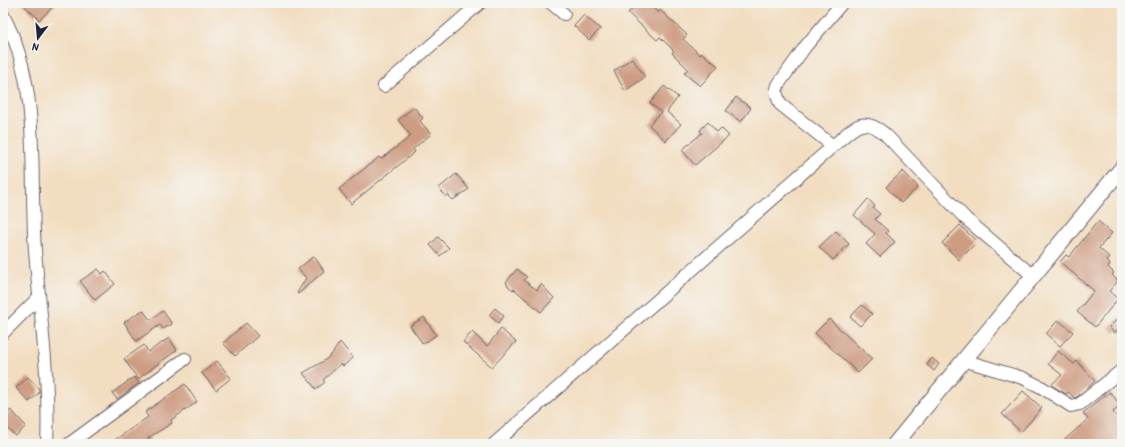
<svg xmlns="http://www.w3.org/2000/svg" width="1125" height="447" viewBox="0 0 1125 447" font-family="'Patrick Hand',sans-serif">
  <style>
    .building { fill: #ce9c82 }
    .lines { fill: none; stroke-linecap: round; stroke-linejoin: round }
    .minor-casing { stroke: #6b636a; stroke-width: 14 }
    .tertiary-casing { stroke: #6b636a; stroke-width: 17 }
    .minor { stroke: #fff; stroke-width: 12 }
    .tertiary { stroke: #fff; stroke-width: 15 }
  </style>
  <rect width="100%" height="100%" fill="#f6f6f2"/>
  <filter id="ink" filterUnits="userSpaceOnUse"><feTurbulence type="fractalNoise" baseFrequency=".025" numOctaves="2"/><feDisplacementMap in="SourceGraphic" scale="8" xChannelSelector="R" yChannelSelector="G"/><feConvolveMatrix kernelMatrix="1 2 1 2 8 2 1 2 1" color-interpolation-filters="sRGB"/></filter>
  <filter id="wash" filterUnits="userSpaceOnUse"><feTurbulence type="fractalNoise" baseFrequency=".012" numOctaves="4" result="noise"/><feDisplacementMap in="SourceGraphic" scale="16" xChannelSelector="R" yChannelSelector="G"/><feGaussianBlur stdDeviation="0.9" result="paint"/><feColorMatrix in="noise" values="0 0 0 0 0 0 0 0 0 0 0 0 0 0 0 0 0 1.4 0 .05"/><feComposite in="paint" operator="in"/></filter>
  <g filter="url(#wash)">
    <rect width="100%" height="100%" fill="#f2ddc0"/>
    <g id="blocks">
      <!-- building -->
      <g class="building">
        <path d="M22,3h35l-18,17z"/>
        <path d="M639,3h10l9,10 2,-3 27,25 -4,4 17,16 2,-2 16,13 -18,20 -16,-13 4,-4 -16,-16 2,-2 -14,-14 -3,3 -29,-27z"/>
        <path d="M584,15l16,14 -11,11 -15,-14z"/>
        <path d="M632,58l13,19 -20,14 -11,-20z"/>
        <path d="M664,86l14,11 -11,15 14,12 -15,17 -17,-16 12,-13 -11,-9z"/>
        <path d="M736,97l15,11 -10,14 -15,-11z"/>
        <path d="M414,107l9,11 -3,3 11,13 -18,15 2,3 -64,52 -12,-15 40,-32 2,2 30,-23 -13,-16z"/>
        <path d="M708,122l9,10 4,-4 8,8 -34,29 -13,-15 20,-17 -2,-3z"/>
        <path d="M903,171l15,16 -17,16 -15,-16z"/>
        <path d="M456,174l13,15 -16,11 -5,-5 -2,2 -7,-9z"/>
        <path d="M868,199l7,7 -2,2 7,6 -5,5 13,12 -2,2 9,9 -15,15 -14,-13 9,-10 -21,-19z"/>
        <path d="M1098,221l14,12 -13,15 11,10 -3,3 3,3 -2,3 6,6 -2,2 6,6 -9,10 9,8 -23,28 -18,-15 17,-21 -34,-29 6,-7 3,2z"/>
        <path d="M960,225l17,17 -18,18 -17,-17z"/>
        <path d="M836,231l13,13 -16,16 -14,-13z"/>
        <path d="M438,237l11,11 -9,8 -10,-11z"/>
        <path d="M314,256l10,15 -26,23 -1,-1 9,-15 -8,-9z"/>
        <path d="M98,269l4,5 3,-3 10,13 -20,16 -15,-19z"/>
        <path d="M517,269l10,8 -3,3 13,10 4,-6 13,14 -13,14 -27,-23 -1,1 -5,-4 -2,-4z"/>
        <path d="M862,305l10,9 -12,12 -10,-9z"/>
        <path d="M495,308l9,8 -6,7 -9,-8z"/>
        <path d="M143,310l7,10 13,-9 9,13 -9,5 -3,-4 -24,16 -12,-19z"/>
        <path d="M1122,315v20l-4,-5 -4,3 -5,-6z"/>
        <path d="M424,317l12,18 -13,9 -13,-18z"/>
        <path d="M829,319l43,40 -14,14 -43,-40z"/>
        <path d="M1058,320l15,12 -13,14 -14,-12z"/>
        <path d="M246,323l12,13 -23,20 -12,-13z"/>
        <path d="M501,329l15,13 -24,25 -29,-25 9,-10 15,14z"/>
        <path d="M169,338l8,12 -39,29 -14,-20 20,-14 4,7z"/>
        <path d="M340,342l13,16 -10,8 -2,-2 -18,16 2,2 -9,7 -13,-16 21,-12 8,-7z"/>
        <path d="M1058,351l16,13 3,-3 18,20 -18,16 -3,1 -5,-6 -3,2 -15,-9 11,-10 -14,-11z"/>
        <path d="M932,358l7,6 -5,7 -7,-6z"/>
        <path d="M217,361l14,17 -15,12 -14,-17z"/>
        <path d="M28,377l11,12v4l-10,9 -13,-14z"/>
        <path d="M134,377l5,6 -22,16 -5,-6z"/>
        <path d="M185,384l12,18 -26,18 1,3 -24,15 4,6h-43l39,-27 -3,-5z"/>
        <path d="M1023,391l19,17 -21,24 -19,-18z"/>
        <path d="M1110,392l11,14 -8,6 9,11v21h-62l28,-25 -5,-6z"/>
        <path d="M11,410l15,16 -10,10 -13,-11v-8z"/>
      </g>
    </g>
  </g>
  <g filter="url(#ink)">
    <use href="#blocks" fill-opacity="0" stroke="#6b636a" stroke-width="1"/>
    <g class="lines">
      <defs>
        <g id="minor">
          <path d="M551,3l13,11"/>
          <path d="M3,15c39,72 26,157 32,235 5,65 15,129 12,194"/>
          <path d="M384,86l96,-83"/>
          <path d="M833,146l-53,-42 -4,-12 2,-7 27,-38 37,-44"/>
          <path d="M3,333l36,-36"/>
          <path d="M963,360l60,18 18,9 30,19 9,-2 42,-34"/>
          <path d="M69,444l116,-85"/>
          <path d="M494,444l339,-298c20,-17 28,-32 52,-12l80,84 67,57"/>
        </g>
        <path id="tertiary" d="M895,444l227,-276"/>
      </defs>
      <!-- minor casing -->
      <use href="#minor" class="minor-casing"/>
      <!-- tertiary casing -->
      <use href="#tertiary" class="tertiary-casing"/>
      <!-- minor -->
      <use href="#minor" class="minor"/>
      <!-- tertiary -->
      <use href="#tertiary" class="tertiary"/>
    </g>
  </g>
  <!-- margin -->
  <rect width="1125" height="447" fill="none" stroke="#f6f6f2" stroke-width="16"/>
  <!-- north arrow -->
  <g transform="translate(38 38) rotate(196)" stroke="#f6f6f2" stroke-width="3" paint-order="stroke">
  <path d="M0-3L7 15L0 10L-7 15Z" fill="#22223b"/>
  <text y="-6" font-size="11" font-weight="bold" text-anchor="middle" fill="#22223b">N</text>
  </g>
</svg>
